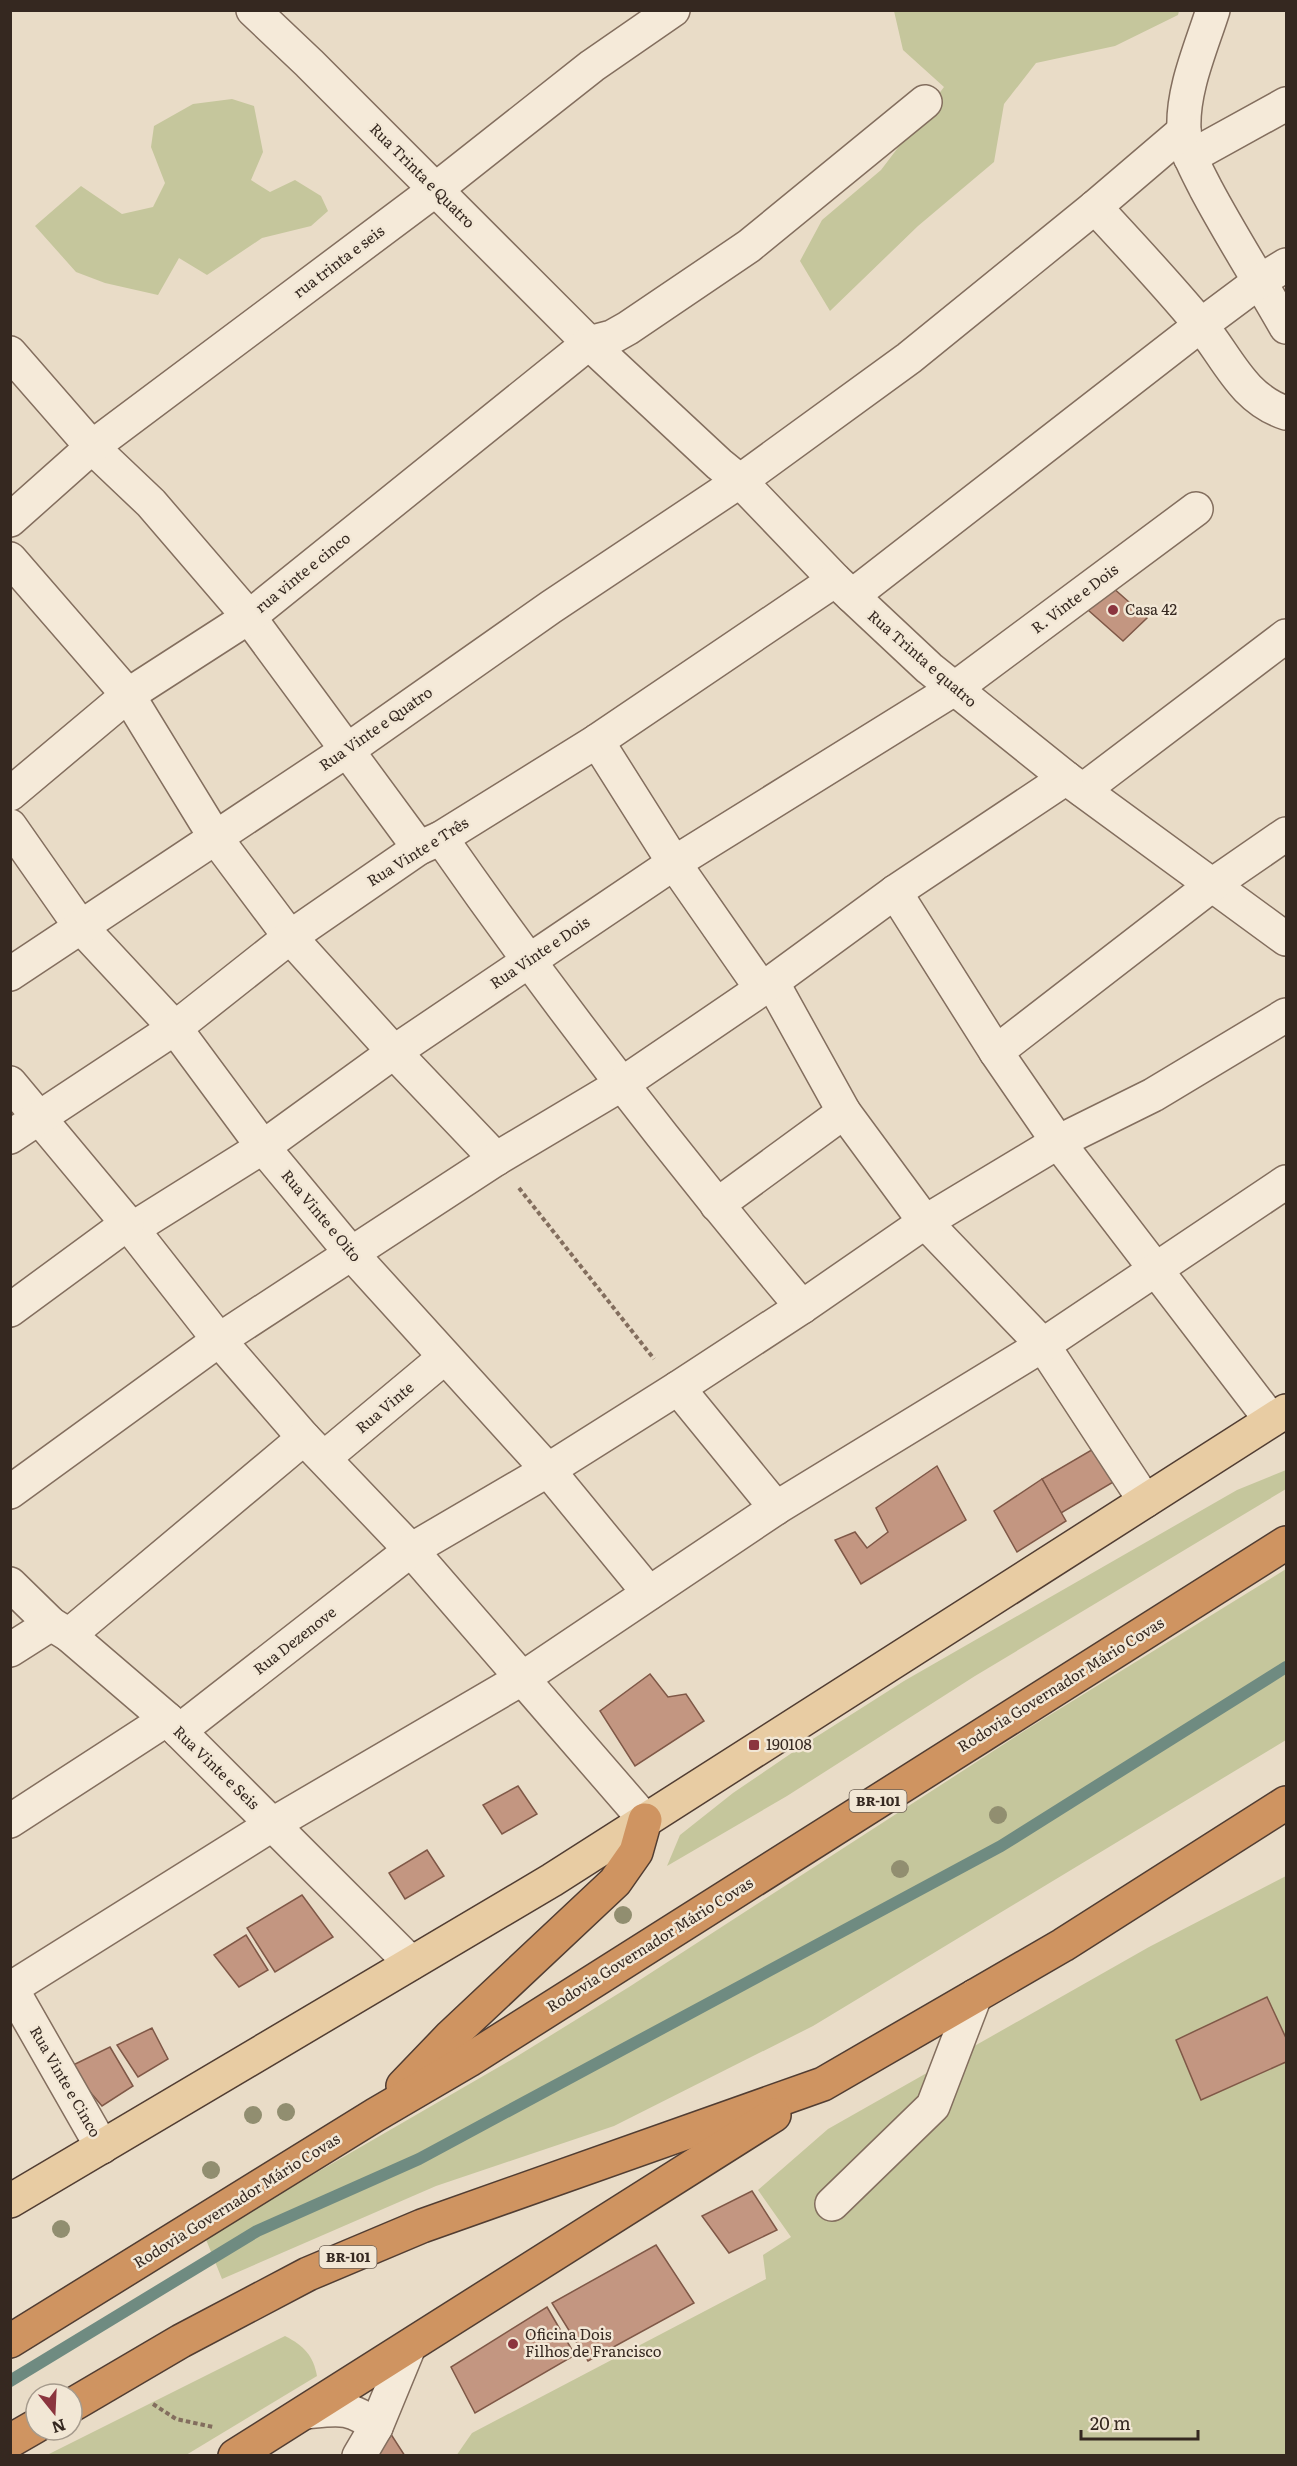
<svg xmlns="http://www.w3.org/2000/svg" width="1297" height="2466" viewBox="0 0 1297 2466" font-family="Literata,serif">
  <style>
    .green { fill: #c5c69c }
    .lines { fill: none; stroke-linecap: round; stroke-linejoin: round }
    .stream { stroke: #6f8b81; stroke-width: 12 }
    .building { fill: #c39681; stroke: #7f5847; stroke-width: 1.5 }
    .minor-casing { stroke: #836e5e; stroke-width: 36 }
    .major-casing { stroke: #513d32; stroke-width: 36 }
    .highway-casing { stroke: #513d32; stroke-width: 36 }
    .path { stroke: #836e5e; stroke-width: 4; stroke-dasharray: 4.5 3; stroke-linecap: butt }
    .minor { stroke: #f5ead9; stroke-width: 33 }
    .major { stroke: #e8cca3; stroke-width: 33 }
    .highway { stroke: #cf9461; stroke-width: 33 }
    .tree { fill: #918e70 }
    .poi-dot { fill: #8b353e; stroke: #f2e7d5; stroke-width: 2 }
    .labels { text-anchor: middle; stroke-width: 5; stroke-linejoin: round; paint-order: stroke }
    .shield { fill: #f2e7d5; stroke: #6e6156; stroke-width: 1.5 }
    .shield-label { font-size: 14px; font-weight: bold; fill: #352820 }
    .street-label { font-size: 15px; fill: #352820; stroke: #f2e7d5 }
    .poi-label { font-size: 15px; fill: #352820; stroke: #f2e7d5; text-anchor: start }
  </style>
  <rect width="100%" height="100%" fill="#e9dcc7"/>
  <!-- green -->
  <g class="green">
    <path d="M894,11h285l-1,4 -63,31 -79,17 -32,41 -10,58 -76,64 -88,85 -30,-50 22,-41 59,-50 63,-83 -41,-37z"/>
    <path d="M232,99l22,7 9,46 -12,28 19,12 25,-12 26,16 7,15 -17,15 -49,12 -55,37 -28,-17 -21,37 -53,-12 -29,-11 -41,-46 46,-40 41,28 31,-7 12,-24 -14,-36 3,-21 39,-22z"/>
    <path d="M1286,1470v19l-311,187 -188,120 -120,70 13,-31 53,-42 72,-49 99,-63 333,-191z"/>
    <path d="M1286,1569v171l-473,286 -199,100 -178,60 -214,93 -17,-42 306,-177 118,-73 403,-261z"/>
    <path d="M1286,1876v579l-830,1 16,-23 294,-154 -3,-24 28,-18 -33,-47 70,-61 321,-182z"/>
    <path d="M285,2336c19,10 28,19 32,40l-131,79h-139z"/>
  </g>
  <g class="lines">
    <!-- stream -->
    <path class="stream" d="M10,2381l247,-150 162,-72 582,-313 285,-179"/>
  </g>
  <!-- building -->
  <g class="building">
    <path d="M1103,579l44,39 -24,23 -44,-39z"/>
    <path d="M1095,1448l20,33 -54,32 -19,-34z"/>
    <path d="M937,1466l29,54 -105,64 -26,-44 20,-8 12,16 21,-16 -12,-24z"/>
    <path d="M1042,1479l24,42 -49,31 -23,-41z"/>
    <path d="M650,1674l18,23 18,-3 18,27 -69,45 -35,-55z"/>
    <path d="M518,1786l19,28 -35,20 -19,-29z"/>
    <path d="M427,1850l17,26 -39,23 -16,-26z"/>
    <path d="M302,1895l31,42 -58,35 -28,-44z"/>
    <path d="M246,1935l22,35 -29,17 -25,-32z"/>
    <path d="M1267,1997l19,41v24l-85,38 -25,-60z"/>
    <path d="M152,2028l16,31 -30,18 -21,-32z"/>
    <path d="M110,2047l23,39 -31,20 -33,-39z"/>
    <path d="M752,2191l25,39 -48,23 -27,-37z"/>
    <path d="M656,2245l38,58 -106,58 -36,-58z"/>
    <path d="M547,2307l28,48 -100,58 -24,-46z"/>
    <path d="M385,2425l20,31h-38z"/>
  </g>
  <g class="lines">
    <defs>
      <g id="minor">
        <path d="M253,10l56,53 280,280 130,121 21,17 95,99 94,88 137,110 220,161"/>
        <path d="M1213,10c-12,38 -31,80 -29,120 1,21 13,41 22,59 25,47 54,92 80,138"/>
        <path d="M1190,157l96,-53"/>
        <path d="M1095,207c35,38 71,76 104,116 28,33 42,75 87,90"/>
        <path d="M10,353l82,94 59,56 98,114 170,231"/>
        <path d="M10,520l82,-73 343,-257 157,-124 81,-56"/>
        <path d="M10,559l118,136 87,142 75,100 104,115 102,107"/>
        <path d="M852,596l349,-271 59,-44 26,-16"/>
        <path d="M597,741l77,122 87,125"/>
        <path d="M1083,790l203,-154"/>
        <path d="M10,794l118,-99 121,-78 340,-274 23,-6 16,-9 121,-82 176,-144"/>
        <path d="M10,826l70,100 95,102 88,119 88,106 197,217 101,123"/>
        <path d="M441,838c113,162 234,318 361,469"/>
        <path d="M895,892l101,160 62,90 213,278"/>
        <path d="M10,974l339,-225 202,-142 189,-126 169,-123 186,-151 89,-76"/>
        <path d="M772,982l72,130 81,110 118,123 102,156"/>
        <path d="M996,1052l216,-167 74,-51"/>
        <path d="M10,1083l122,146 87,111 85,98 107,112 234,270"/>
        <path d="M10,1137l165,-109 115,-91 129,-89 22,-10 156,-97 238,-161"/>
        <path d="M717,1205l127,-93"/>
        <path d="M132,1229l131,-82 131,-95 280,-189 280,-174 242,-180"/>
        <path d="M10,1310l117,-86"/>
        <path d="M678,1388l98,120"/>
        <path d="M324,1458l121,-101"/>
        <path d="M10,1492l209,-152 277,-181 126,-75 150,-102 123,-90 171,-114"/>
        <path d="M10,1584l41,40 18,11 98,84 244,244"/>
        <path d="M69,1635l235,-197"/>
        <path d="M10,1650l41,-26"/>
        <path d="M179,1731l232,-181 137,-80 130,-82 124,-81 123,-85 133,-80 95,-47 133,-80"/>
        <path d="M10,1821l157,-102"/>
        <path d="M10,1986l92,161"/>
        <path d="M10,1989l263,-165 250,-146 253,-170 267,-163 243,-163"/>
        <path d="M832,2204l101,-98 42,-110"/>
        <path d="M306,2412c31,-3 45,-7 70,15"/>
        <path d="M359,2456l17,-29 33,-80"/>
      </g>
      <path id="major" d="M10,2201l542,-321 734,-469"/>
      <g id="highway">
        <path d="M403,2086l48,-50 164,-154 21,-30 9,-32"/>
        <path d="M10,2341l365,-226 94,-55 817,-517"/>
        <path d="M72,2405l109,-64 127,-67 114,-48 401,-142 240,-139 223,-142"/>
        <path d="M10,2441l26,-15"/>
        <path d="M235,2456l539,-341"/>
      </g>
    </defs>
    <!-- minor casing -->
    <use href="#minor" class="minor-casing"/>
    <!-- major casing -->
    <use href="#major" class="major-casing"/>
    <!-- highway casing -->
    <use href="#highway" class="highway-casing"/>
    <!-- path -->
    <g class="path">
      <path d="M519,1188l135,171"/>
      <path d="M153,2404l23,15 37,8"/>
    </g>
    <!-- minor -->
    <use href="#minor" class="minor"/>
    <!-- major -->
    <use href="#major" class="major"/>
    <!-- highway -->
    <use href="#highway" class="highway"/>
  </g>
  <!-- trees -->
  <g class="tree">
    <circle cx="998" cy="1815" r="9"/>
    <circle cx="900" cy="1869" r="9"/>
    <circle cx="623" cy="1915" r="9"/>
    <circle cx="286" cy="2112" r="9"/>
    <circle cx="253" cy="2115" r="9"/>
    <circle cx="211" cy="2170" r="9"/>
    <circle cx="61" cy="2229" r="9"/>
  </g>
  <!-- markers -->
  <g class="poi-dot">
    <circle cx="1113" cy="610" r="6"/>
    <rect x="748" y="1739" width="12" height="12" rx="3"/>
    <circle cx="513" cy="2344" r="6"/>
  </g>
  <g class="labels">
    <!-- shield labels -->
    <g class="shield">
      <rect x="849.5" y="1790" width="57" height="22" rx="4.5"/>
      <rect x="319.5" y="2246" width="57" height="22" rx="4.5"/>
    </g>
    <g class="shield-label">
      <text x="878" y="1806">BR-101</text>
      <text x="348" y="2262">BR-101</text>
    </g>
    <!-- street labels -->
    <g class="street-label">
      <text transform="translate(422 176) rotate(45)" y="5">Rua Trinta e Quatro</text>
      <text transform="translate(339 262) rotate(-37)" y="5">rua trinta e seis</text>
      <text transform="translate(303 573) rotate(-39)" y="5">rua vinte e cinco</text>
      <text transform="translate(1075 599) rotate(-37)" y="5">R. Vinte e Dois</text>
      <text transform="translate(922 659) rotate(41)" y="5">Rua Trinta e quatro</text>
      <text transform="translate(376 729) rotate(-35)" y="5">Rua Vinte e Quatro</text>
      <text transform="translate(418 852) rotate(-32)" y="5">Rua Vinte e Três</text>
      <text transform="translate(540 953) rotate(-34)" y="5">Rua Vinte e Dois</text>
      <text transform="translate(321 1216) rotate(50)" y="5">Rua Vinte e Oito</text>
      <text transform="translate(385 1408) rotate(-40)" y="5">Rua Vinte</text>
      <text transform="translate(295 1641) rotate(-38)" y="5">Rua Dezenove</text>
      <text transform="translate(1061 1685) rotate(-32)" y="5">Rodovia Governador Mário Covas</text>
      <text transform="translate(216 1768) rotate(44)" y="5">Rua Vinte e Seis</text>
      <text transform="translate(650 1945) rotate(-32)" y="5">Rodovia Governador Mário Covas</text>
      <text transform="translate(65 2082) rotate(60)" y="5">Rua Vinte e Cinco</text>
      <text transform="translate(237 2201) rotate(-32)" y="5">Rodovia Governador Mário Covas</text>
    </g>
    <!-- poi labels -->
    <g class="poi-label">
      <text x="1125" y="615">Casa 42</text>
      <text x="766" y="1750">190108</text>
      <text x="525" y="2340">Oficina Dois<tspan x="525" dy="17">Filhos de Francisco</tspan></text>
    </g>
  </g>
  <!-- border -->
  <rect width="1297" height="2466" fill="none" stroke="#352820" stroke-width="24"/>
  <!-- north arrow -->
  <g transform="translate(54 2412) rotate(162)"><circle r="28" fill="#f2e7d5" stroke="#a69b8d" stroke-width="1.5"/>
  <path d="M0-4.5L10 22L0 15L-10 22Z" fill="#8b353e"/>
  <text y="-9" font-size="16" font-weight="bold" text-anchor="middle" fill="#352820">N</text>
  </g>
  <!-- scale -->
  <path d="M1081 2430v9h117v-9" fill="none" stroke="#352820" stroke-width="3"/>
  <text x="1090" y="2430" font-size="18" fill="#352820" stroke="#f2e7d5" stroke-width="4.5" paint-order="stroke">20 m</text>
</svg>
